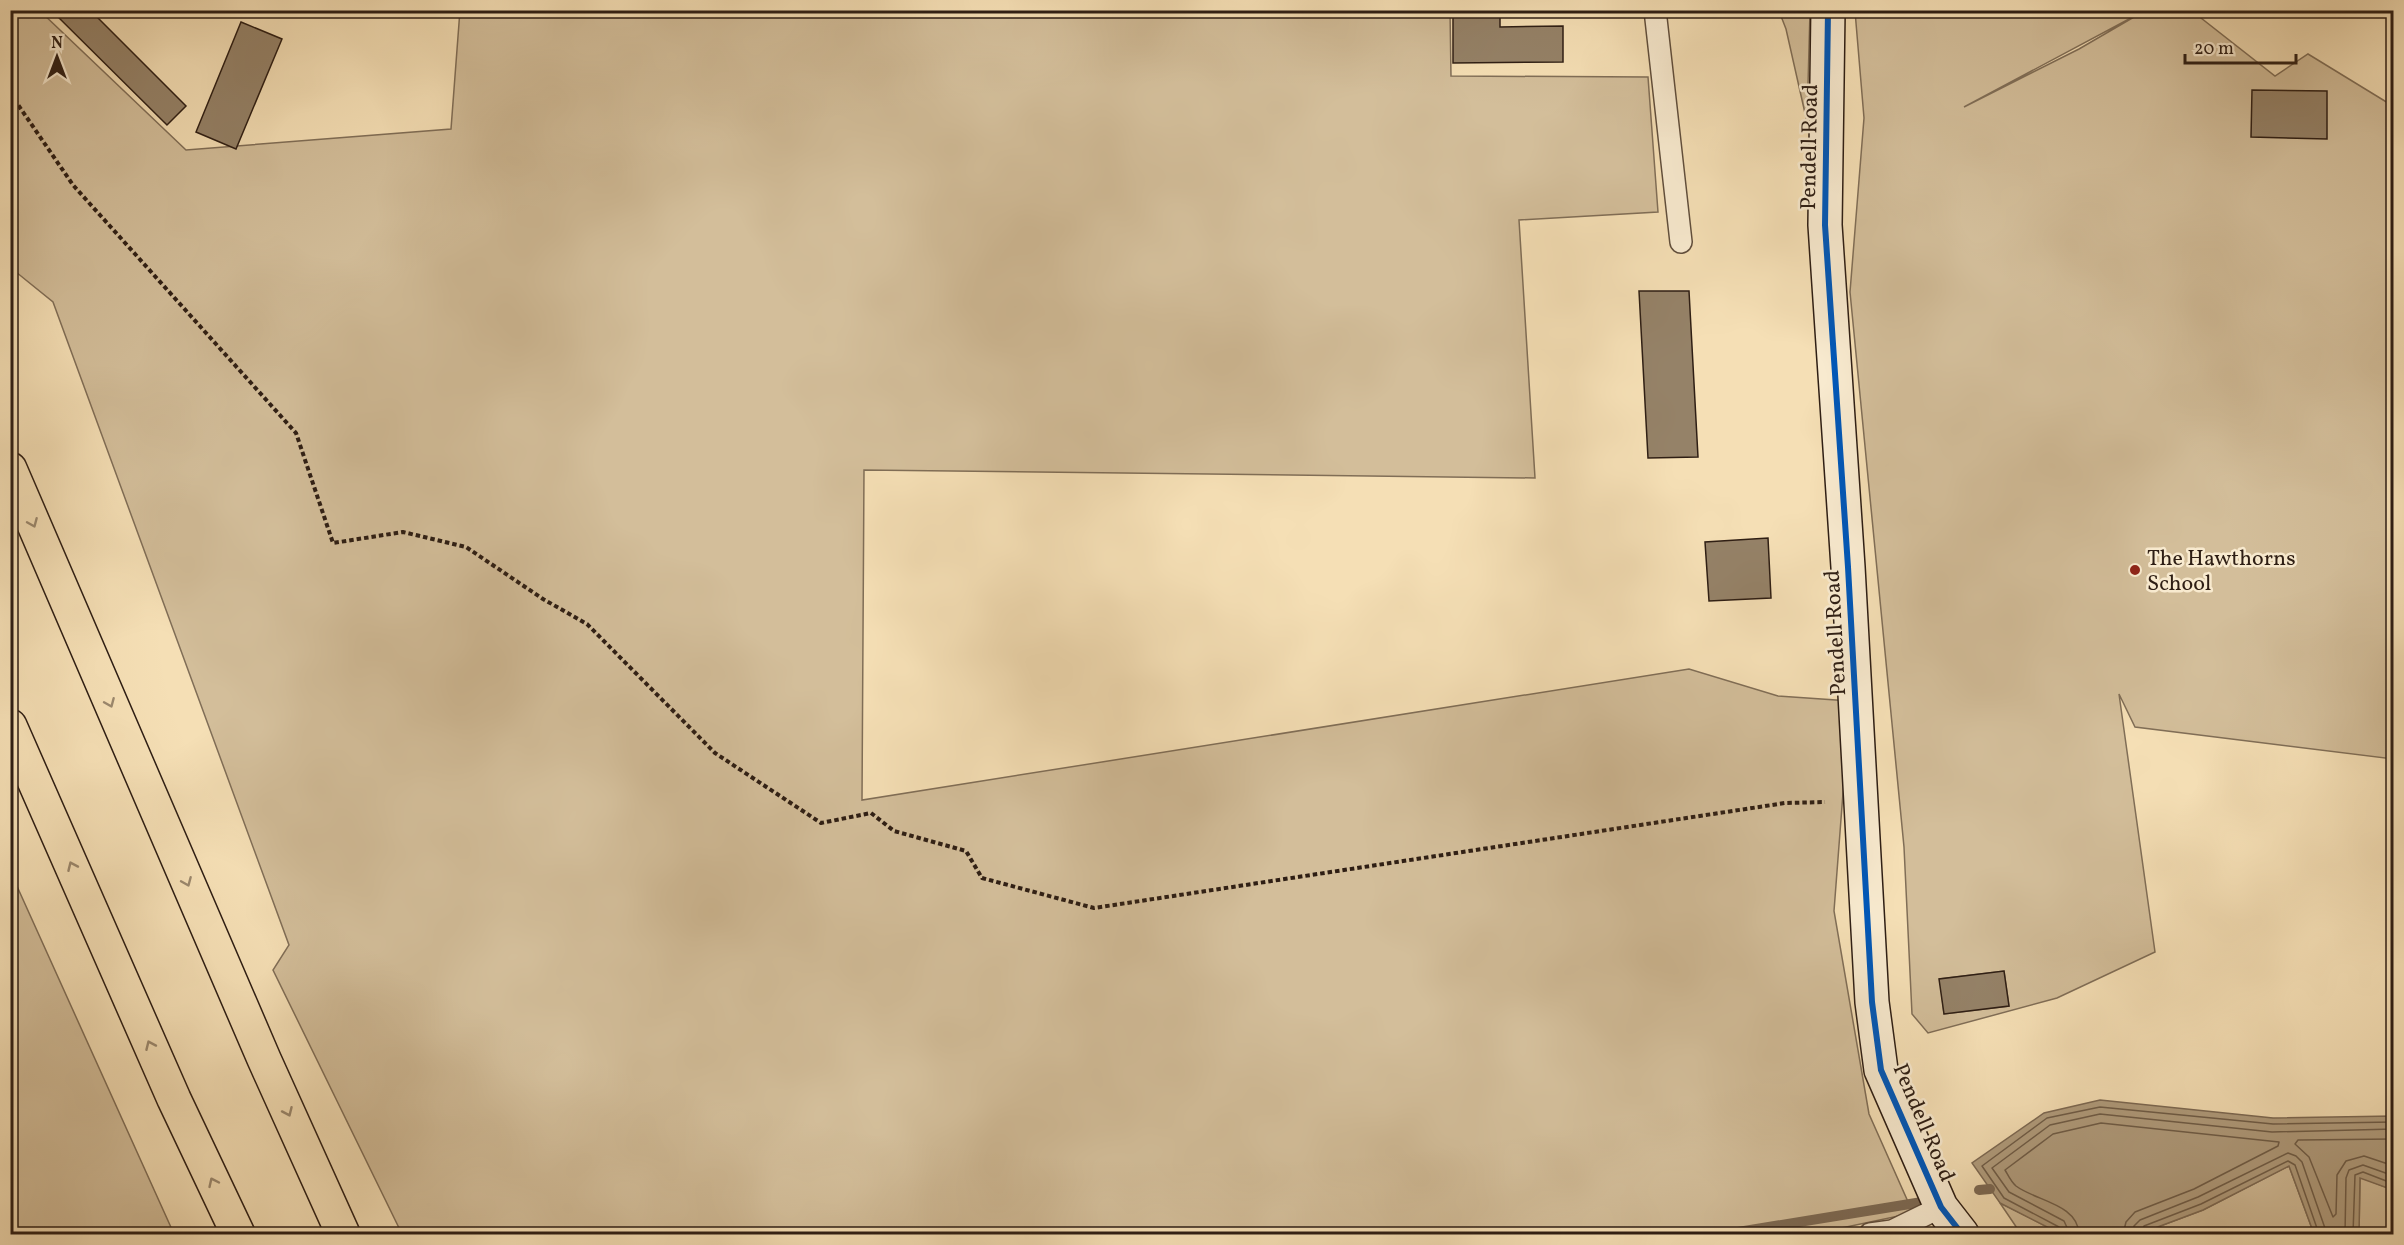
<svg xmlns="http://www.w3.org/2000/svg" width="2404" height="1245" viewBox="0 0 2404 1245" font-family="Vollkorn,serif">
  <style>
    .green { fill: #d3be9a; stroke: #806e57; stroke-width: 1.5; fill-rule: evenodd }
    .water { fill: #b19d7e; stroke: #7d6a54; stroke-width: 1.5 }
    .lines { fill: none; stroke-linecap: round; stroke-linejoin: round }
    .shore { stroke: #705e49; stroke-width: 1.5 }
    .stream { stroke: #7d6a54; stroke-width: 10 }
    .building { fill: #958268; stroke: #2e1e14; stroke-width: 1.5 }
    .lane-casing { stroke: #604e3c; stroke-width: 24 }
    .secondary-casing { stroke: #2e1e14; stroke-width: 36 }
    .highway-casing { stroke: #2e1e14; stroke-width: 36 }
    .path { stroke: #2e1e14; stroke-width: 4; stroke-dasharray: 4.5 3; stroke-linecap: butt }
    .lane { stroke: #f8eacf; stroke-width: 21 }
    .secondary { stroke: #f8eacf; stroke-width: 33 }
    .highway { stroke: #f5dfb5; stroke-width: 33 }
    .cycleway-casing { stroke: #f8eacf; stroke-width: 10 }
    .cycleway { stroke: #0057b8; stroke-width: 6 }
    .oneway { stroke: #9b886d }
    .poi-dot { fill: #8f2418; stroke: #f8eacf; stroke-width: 2 }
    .labels { text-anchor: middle; stroke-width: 5; stroke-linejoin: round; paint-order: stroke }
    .street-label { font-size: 22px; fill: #2e1e14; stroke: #f8eacf }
    .poi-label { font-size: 22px; fill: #2e1e14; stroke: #f8eacf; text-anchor: start }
  </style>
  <rect width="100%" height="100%" fill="#f5dfb5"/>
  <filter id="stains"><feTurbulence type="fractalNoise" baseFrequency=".00333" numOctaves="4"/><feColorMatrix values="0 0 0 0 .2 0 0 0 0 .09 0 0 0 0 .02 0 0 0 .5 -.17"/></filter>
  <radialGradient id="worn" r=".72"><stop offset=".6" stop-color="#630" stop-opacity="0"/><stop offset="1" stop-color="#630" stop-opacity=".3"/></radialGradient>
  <!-- green -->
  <g class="green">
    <path d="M460,10l990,1 1,65 197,1 10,135 -139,8 16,258 -671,-8 -2,330 827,-131 89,27 72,5 -16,210 35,203 44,99 -100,21h-1411l-129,-264 16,-25 -236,-643 -42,-34 -1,-257h30l146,139 265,-21z"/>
    <path d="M2146,10l46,1 83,65 33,-22 85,52v653l-258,-32 -16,-33 36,258 -98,46 -129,35 -16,-19 -8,-167 -54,-555 14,-174 -9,-107h289l-180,96 115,-58zM2004,971l5,35 -65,8 -4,-35z"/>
    <path d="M1779,11h31l-3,111 -21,-93z"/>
    <path d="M10,873h1l163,361h-163z"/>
    <path d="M2289,1166l25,68h-175l64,-24z"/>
    <path d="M2360,1177l33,13 1,44h-35z"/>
    <path d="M2000,1203l61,31h-40z"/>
  </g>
  <!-- water -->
  <path class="water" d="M2100,1100l173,18 120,-2v74l-33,-12 -1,56h-45l-25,-68 -86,44 -64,24h-78l-61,-31 -28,-40 72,-50z"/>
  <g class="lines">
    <!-- shore -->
    <g class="shore">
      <path d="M2394,1139l-96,1 -3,4 14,13 24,60 3,-3 1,-39 9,-14 18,-5 30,10"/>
      <path d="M2062,1234l-3,-7 -55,-29 -22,-32 65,-48 53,-11 173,17 121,-2"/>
      <path d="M2070,1234l-6,-13 -55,-29 -17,-24 58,-43 50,-11 172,18 122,-3"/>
      <path d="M2079,1234c-1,-30 -43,-33 -63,-48 -5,-4 -8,-11 -11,-16l48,-36 48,-11 178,19 -1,4 -84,43 -59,23 -9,10 -3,12"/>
      <path d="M2132,1234l2,-8 6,-6 58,-23 90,-44 8,3 6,6 25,72"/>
      <path d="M2140,1234l4,-8 57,-22 87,-43 7,4 24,69"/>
      <path d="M2345,1234l1,-56 3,-8 14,-5 31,11"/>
      <path d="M2353,1234l2,-59 8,-3 31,12"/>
    </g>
    <!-- stream -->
    <g class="stream">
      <path d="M1979,1190l11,-1"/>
      <path d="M1726,1234l196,-32"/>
    </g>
  </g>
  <!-- building -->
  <g class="building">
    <path d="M51,10h39l96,96 -19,19z"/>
    <path d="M1453,10h47v17l63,-1v36l-110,1z"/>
    <path d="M241,22l41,17 -46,110 -40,-17z"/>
    <path d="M2252,90l75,1v48l-76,-2z"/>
    <path d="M1639,291h50l9,166 -50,1z"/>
    <path d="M1768,538l3,60 -62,3 -4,-59z"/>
    <path d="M2004,971l5,35 -65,8 -5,-35z"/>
  </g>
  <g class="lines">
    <defs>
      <g id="lane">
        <path d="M1655,10l26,232"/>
        <path d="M1870,1234l22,-3 49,-24"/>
      </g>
      <path id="secondary" d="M1828,10l-3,215 23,342 24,435 9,68 60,137 21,27"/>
      <g id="highway">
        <path d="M10,469l254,590 79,175"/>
        <path d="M10,726l164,373 64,135"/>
      </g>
    </defs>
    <!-- lane casing -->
    <use href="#lane" class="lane-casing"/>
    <!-- secondary casing -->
    <use href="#secondary" class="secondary-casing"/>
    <!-- highway casing -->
    <use href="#highway" class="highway-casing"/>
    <!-- path -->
    <path class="path" d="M10,93l63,92 223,248 37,110 70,-11 63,15 77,52 44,25 128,129 106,70 50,-10 23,18 72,20 16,27 112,30 691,-105 40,-1"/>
    <!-- lane -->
    <use href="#lane" class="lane"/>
    <!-- secondary -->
    <use href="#secondary" class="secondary"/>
    <!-- highway -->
    <use href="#highway" class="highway"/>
    <defs>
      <path id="cycleway" d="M1828,10l-3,215 23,342 24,435 9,68 60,137 21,27"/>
    </defs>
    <!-- cycleway casing -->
    <use href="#cycleway" class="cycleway-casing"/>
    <!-- cycleway -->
    <use href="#cycleway" class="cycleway"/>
  </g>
  <!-- one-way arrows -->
  <defs><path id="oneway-chevron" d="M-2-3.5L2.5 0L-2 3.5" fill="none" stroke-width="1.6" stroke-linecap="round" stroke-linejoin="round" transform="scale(1.5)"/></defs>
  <g class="oneway">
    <use href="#oneway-chevron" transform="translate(33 523) rotate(67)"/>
    <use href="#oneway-chevron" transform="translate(110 703) rotate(67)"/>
    <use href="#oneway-chevron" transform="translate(72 866) rotate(-114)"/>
    <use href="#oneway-chevron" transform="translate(187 882) rotate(67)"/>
    <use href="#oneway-chevron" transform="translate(150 1045) rotate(-114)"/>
    <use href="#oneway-chevron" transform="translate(288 1112) rotate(66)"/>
    <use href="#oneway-chevron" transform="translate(213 1182) rotate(-115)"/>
  </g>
  <!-- markers -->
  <circle class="poi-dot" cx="2135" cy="570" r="6"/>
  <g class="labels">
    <!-- street labels -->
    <g class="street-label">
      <text transform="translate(1808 147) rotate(-89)" y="8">Pendell Road</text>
      <text transform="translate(1834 633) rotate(-93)" y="8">Pendell Road</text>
      <text transform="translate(1925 1122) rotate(67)" y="8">Pendell Road</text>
    </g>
    <!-- poi labels -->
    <g class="poi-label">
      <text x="2147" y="565">The Hawthorns<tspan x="2147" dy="25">School</tspan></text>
    </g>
  </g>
  <!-- margin -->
  <rect width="2404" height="1245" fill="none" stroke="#f5dfb5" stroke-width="36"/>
  <rect x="12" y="12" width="2380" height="1221" fill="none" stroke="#2e1e14" stroke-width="3"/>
  <rect x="18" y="18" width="2368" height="1209" fill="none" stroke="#2e1e14" stroke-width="1.5"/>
  <!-- north arrow -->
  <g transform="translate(57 57)" stroke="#f8eacf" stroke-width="4.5" paint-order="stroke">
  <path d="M0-4.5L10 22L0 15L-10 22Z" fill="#2e1e14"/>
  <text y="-9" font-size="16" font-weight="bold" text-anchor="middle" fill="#2e1e14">N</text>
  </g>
  <!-- scale -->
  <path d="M2185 54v9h111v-9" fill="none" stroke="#2e1e14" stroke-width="3"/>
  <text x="2194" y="54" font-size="18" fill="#2e1e14" stroke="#f8eacf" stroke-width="4.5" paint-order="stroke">20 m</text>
  <rect width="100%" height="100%" filter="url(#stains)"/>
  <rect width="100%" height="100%" fill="url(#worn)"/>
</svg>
